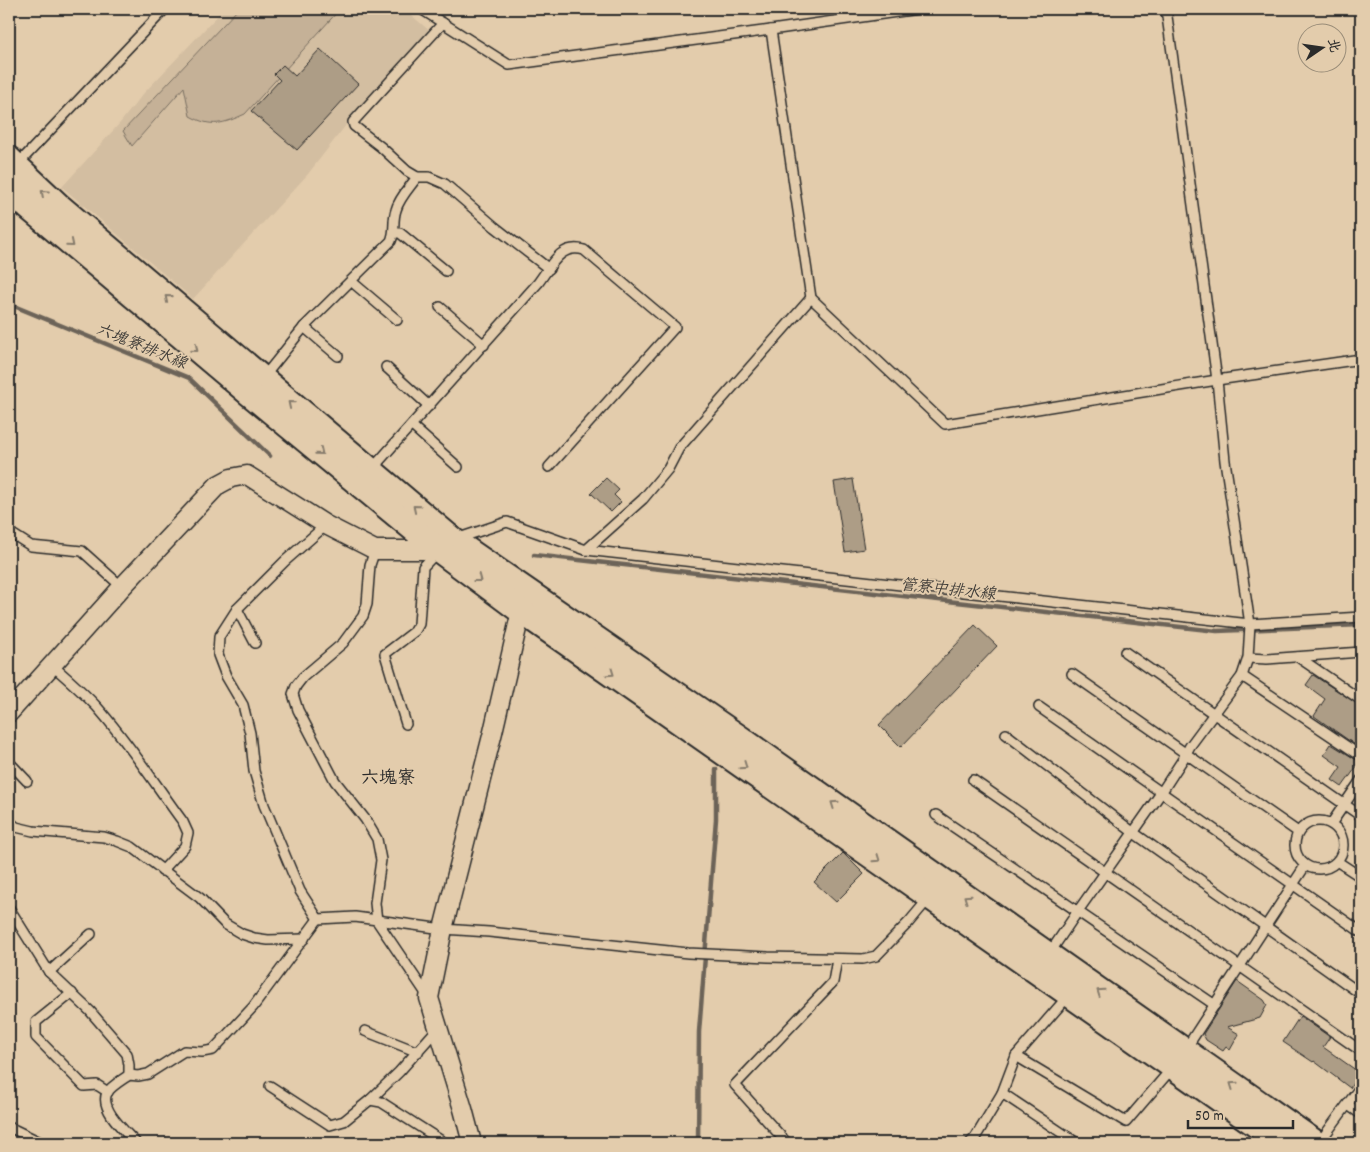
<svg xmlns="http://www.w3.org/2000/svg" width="1370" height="1152" viewBox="0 0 1370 1152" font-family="Dekko,'LXGW WenKai TC',sans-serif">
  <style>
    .built { fill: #d3bea1 }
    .green { fill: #c5b197; stroke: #786e61 }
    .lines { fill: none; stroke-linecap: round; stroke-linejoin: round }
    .stream { stroke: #6c6459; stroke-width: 4.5 }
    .building { fill: #ad9d86; stroke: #2b2b2b }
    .service-casing { stroke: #2b2b2b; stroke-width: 12 }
    .minor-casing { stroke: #2b2b2b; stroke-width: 21 }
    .secondary-casing { stroke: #2b2b2b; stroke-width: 28 }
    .service { stroke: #e3ccac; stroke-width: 9 }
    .minor { stroke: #e3ccac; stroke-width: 18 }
    .secondary { stroke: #e3ccac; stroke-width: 24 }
    .oneway { stroke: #877c6c }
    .labels { text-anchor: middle; stroke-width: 4; stroke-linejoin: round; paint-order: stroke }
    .water-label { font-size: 16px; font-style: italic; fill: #413e3a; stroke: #e3ccac }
    .quarter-label { font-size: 18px; fill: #2b2b2b; stroke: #e3ccac }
  </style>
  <rect width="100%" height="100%" fill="#e3ccac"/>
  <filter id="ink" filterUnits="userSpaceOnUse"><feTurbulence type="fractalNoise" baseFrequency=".02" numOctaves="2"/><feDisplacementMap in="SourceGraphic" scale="10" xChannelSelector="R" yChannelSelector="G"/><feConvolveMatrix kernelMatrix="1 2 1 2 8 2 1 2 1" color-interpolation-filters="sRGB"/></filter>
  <g filter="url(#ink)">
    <!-- built -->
    <path class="built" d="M224,9h180l27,23 -85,93 -38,49 -115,125 -131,-112 58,-64 23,-29z"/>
    <!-- green -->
    <path class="green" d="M238,9h102l-95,105c-22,10 -33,14 -55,2l-6,-29 -52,59 -9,-15z"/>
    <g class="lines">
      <!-- stream -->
      <g class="stream">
        <path d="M9,304l180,74 81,78"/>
        <path d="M534,555l683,76 144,-6"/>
        <path d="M9,1142l2,1"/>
        <path d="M698,1143l1,-111 17,-213v-50"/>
      </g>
    </g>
    <!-- building -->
    <g class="building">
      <path d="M320,49l38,35 -61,66 -46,-39 29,-31 -6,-6 9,-9 12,11z"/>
      <path d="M606,478l13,12 -5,5 7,7 -10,10 -20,-19z"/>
      <path d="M853,479l11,70 -19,3 -11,-70z"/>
      <path d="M975,625l22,21 -96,101 -22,-22z"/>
      <path d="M1313,675l48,31v43l-47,-33 11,-17 -19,-14z"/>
      <path d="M1331,744l29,18 -18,25 -10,-7 9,-13 -17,-12z"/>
      <path d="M843,853l21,21 -28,28 -22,-20z"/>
      <path d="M1237,981l27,19 3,5 -7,13 -33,9 12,7 -9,16 -4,-3 -3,4 -17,-11 -3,-6z"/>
      <path d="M1300,1016l30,21 -7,10 37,26 -10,15 -36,-27 -1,1 -30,-20z"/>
    </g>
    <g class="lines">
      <defs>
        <g id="service">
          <path d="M421,9l88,56 262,-35 147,-21"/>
          <path d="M443,23l-90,99 1,4 27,21 26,24 10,6h12l16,7 50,43 54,42"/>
          <path d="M771,30l40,268 134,126 272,-44 144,-21"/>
          <path d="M18,164l147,-155"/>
          <path d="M395,233h5l46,38"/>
          <path d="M351,281l46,39"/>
          <path d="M440,307l44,38"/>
          <path d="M304,327l34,29"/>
          <path d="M386,367l43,39"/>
          <path d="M263,378l41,-51 87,-86c5,-11 1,-20 5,-31 3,-12 14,-23 21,-33"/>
          <path d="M412,426l46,41"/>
          <path d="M372,469l166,-186c13,-17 22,-40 46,-33l91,77 -126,140"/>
          <path d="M326,525l-41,36 -48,48 -18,28 -1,18 8,21 17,29 7,28 4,38 10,34 36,86 18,28 37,-2 88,12 46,3 199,21 80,4 95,2 13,-3 33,-34 21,-25"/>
          <path d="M9,532l22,14 51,5 40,36"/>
          <path d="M456,539l51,-17 79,28 664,74 111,-7"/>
          <path d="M375,550l-5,15 -3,39 -4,12 -20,27 -40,34 -7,9 -3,8 5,16 37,71 30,38 12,20 4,21 -6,43 2,18 52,77"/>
          <path d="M586,550l57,-51 25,-30 11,-21 132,-150"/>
          <path d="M237,609l18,34"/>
          <path d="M1125,652l236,164"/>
          <path d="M1298,657l63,43"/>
          <path d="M1248,658l19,1 94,-7"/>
          <path d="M52,665c16,14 31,27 45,42 32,36 58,77 86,115l5,11 -3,13 -23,25"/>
          <path d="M1072,674l226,158"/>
          <path d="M1242,676l119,80"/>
          <path d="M1039,707l322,225"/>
          <path d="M406,724l-21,-70 30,-23 4,-7 4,-57 15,-16"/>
          <path d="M1006,734l128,99 227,161"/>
          <path d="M9,762l18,19"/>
          <path d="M973,780l388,271"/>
          <path d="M936,815l279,190"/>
          <circle cx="1319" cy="845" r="24"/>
          <path d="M9,821l7,6 17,4 71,6 13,4 15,6 68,51 25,26 17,10 12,4 14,2 36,-1"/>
          <path d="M1331,824l30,-44"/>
          <path d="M1338,862l23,15"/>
          <path d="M9,908l40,64 41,39 37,43 2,11v10"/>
          <path d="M1049,954l29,-43 83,-118 22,-34 7,-13 52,-70 6,-18 2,-34 -25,-163 -8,-81 -51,-371"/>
          <path d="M49,972l42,-38"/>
          <path d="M72,993l-36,29v15l48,49 13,-1 11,7"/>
          <path d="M365,1031l53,21"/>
          <path d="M1185,1050l120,-184"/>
          <path d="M1016,1056l110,66 47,-55"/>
          <path d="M270,1086l60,39 14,-4 26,-21 29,-28 40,-45"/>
          <path d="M1002,1093l75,50"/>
          <path d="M370,1100l11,2 64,41"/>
          <path d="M1348,1105l13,9"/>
          <path d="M9,1127l33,16"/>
          <path d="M136,1143c-10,-11 -37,-34 -29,-50 4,-7 15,-13 22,-18l9,1 10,-2 36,-23 18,1 11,-2 40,-43 65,-88"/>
          <path d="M787,1143l-52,-58 98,-103 4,-23"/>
          <path d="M970,1143l5,-5 27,-45 14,-37 53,-61"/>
          <path d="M1319,1143l42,-57"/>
        </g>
        <g id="minor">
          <path d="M9,713l113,-126 96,-102 13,-7 16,-3 79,50 49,25h64l5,-4"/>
          <path d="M472,1143l-9,-34 -34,-111 14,-69 50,-197 28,-121"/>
        </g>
        <g id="secondary">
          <path d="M9,159l50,47 394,334 287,198 576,405"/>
          <path d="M9,188l19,19 222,187 189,156 82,61 761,532"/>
        </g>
      </defs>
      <!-- service casing -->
      <use href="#service" class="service-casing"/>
      <!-- minor casing -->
      <use href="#minor" class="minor-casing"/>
      <!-- secondary casing -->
      <use href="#secondary" class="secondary-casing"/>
      <!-- service -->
      <use href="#service" class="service"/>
      <!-- minor -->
      <use href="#minor" class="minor"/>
      <!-- secondary -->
      <use href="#secondary" class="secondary"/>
    </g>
    <!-- one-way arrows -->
    <defs><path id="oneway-chevron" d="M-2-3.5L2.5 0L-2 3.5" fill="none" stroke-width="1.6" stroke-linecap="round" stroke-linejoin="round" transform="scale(1.25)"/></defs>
    <g class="oneway">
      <use href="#oneway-chevron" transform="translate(44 193) rotate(-138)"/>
      <use href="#oneway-chevron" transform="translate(71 244) rotate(40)"/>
      <use href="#oneway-chevron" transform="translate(168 298) rotate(-140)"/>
      <use href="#oneway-chevron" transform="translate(195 349) rotate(40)"/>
      <use href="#oneway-chevron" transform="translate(291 404) rotate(-140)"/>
      <use href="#oneway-chevron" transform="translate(320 452) rotate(39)"/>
      <use href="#oneway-chevron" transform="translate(416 508) rotate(-140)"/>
      <use href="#oneway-chevron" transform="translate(478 579) rotate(37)"/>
      <use href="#oneway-chevron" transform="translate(611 673) rotate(35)"/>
      <use href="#oneway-chevron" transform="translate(744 766) rotate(35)"/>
      <use href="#oneway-chevron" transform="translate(834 804) rotate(-145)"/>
      <use href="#oneway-chevron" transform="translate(877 859) rotate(35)"/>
      <use href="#oneway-chevron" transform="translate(967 898) rotate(-145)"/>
      <use href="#oneway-chevron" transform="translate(1100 992) rotate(-145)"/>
      <use href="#oneway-chevron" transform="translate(1233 1085) rotate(-145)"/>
    </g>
  </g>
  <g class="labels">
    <!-- water labels -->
    <g class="water-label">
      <text transform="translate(142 345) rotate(22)" y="6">六塊寮排水線</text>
      <text transform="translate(948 588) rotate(6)" y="6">管寮中排水線</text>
    </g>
    <!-- quarter labels -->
    <g class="quarter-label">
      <text x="388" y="783">六塊寮</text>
    </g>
  </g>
  <!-- margin -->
  <rect width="1370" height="1152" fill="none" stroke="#e3ccac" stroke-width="30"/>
  <rect x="15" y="15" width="1340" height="1122" fill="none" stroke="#2b2b2b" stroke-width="2" filter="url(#ink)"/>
  <!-- north arrow -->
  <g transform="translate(1322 48) rotate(77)"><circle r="24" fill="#e3ccac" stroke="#998c78"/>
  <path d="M0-4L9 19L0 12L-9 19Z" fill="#2b2b2b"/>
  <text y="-8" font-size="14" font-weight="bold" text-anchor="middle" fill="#2b2b2b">北</text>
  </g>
  <!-- scale -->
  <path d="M1188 1120v8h105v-8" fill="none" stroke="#2b2b2b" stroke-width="2.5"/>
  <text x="1195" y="1120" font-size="15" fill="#2b2b2b" stroke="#e3ccac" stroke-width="4" paint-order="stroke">50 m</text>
</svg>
